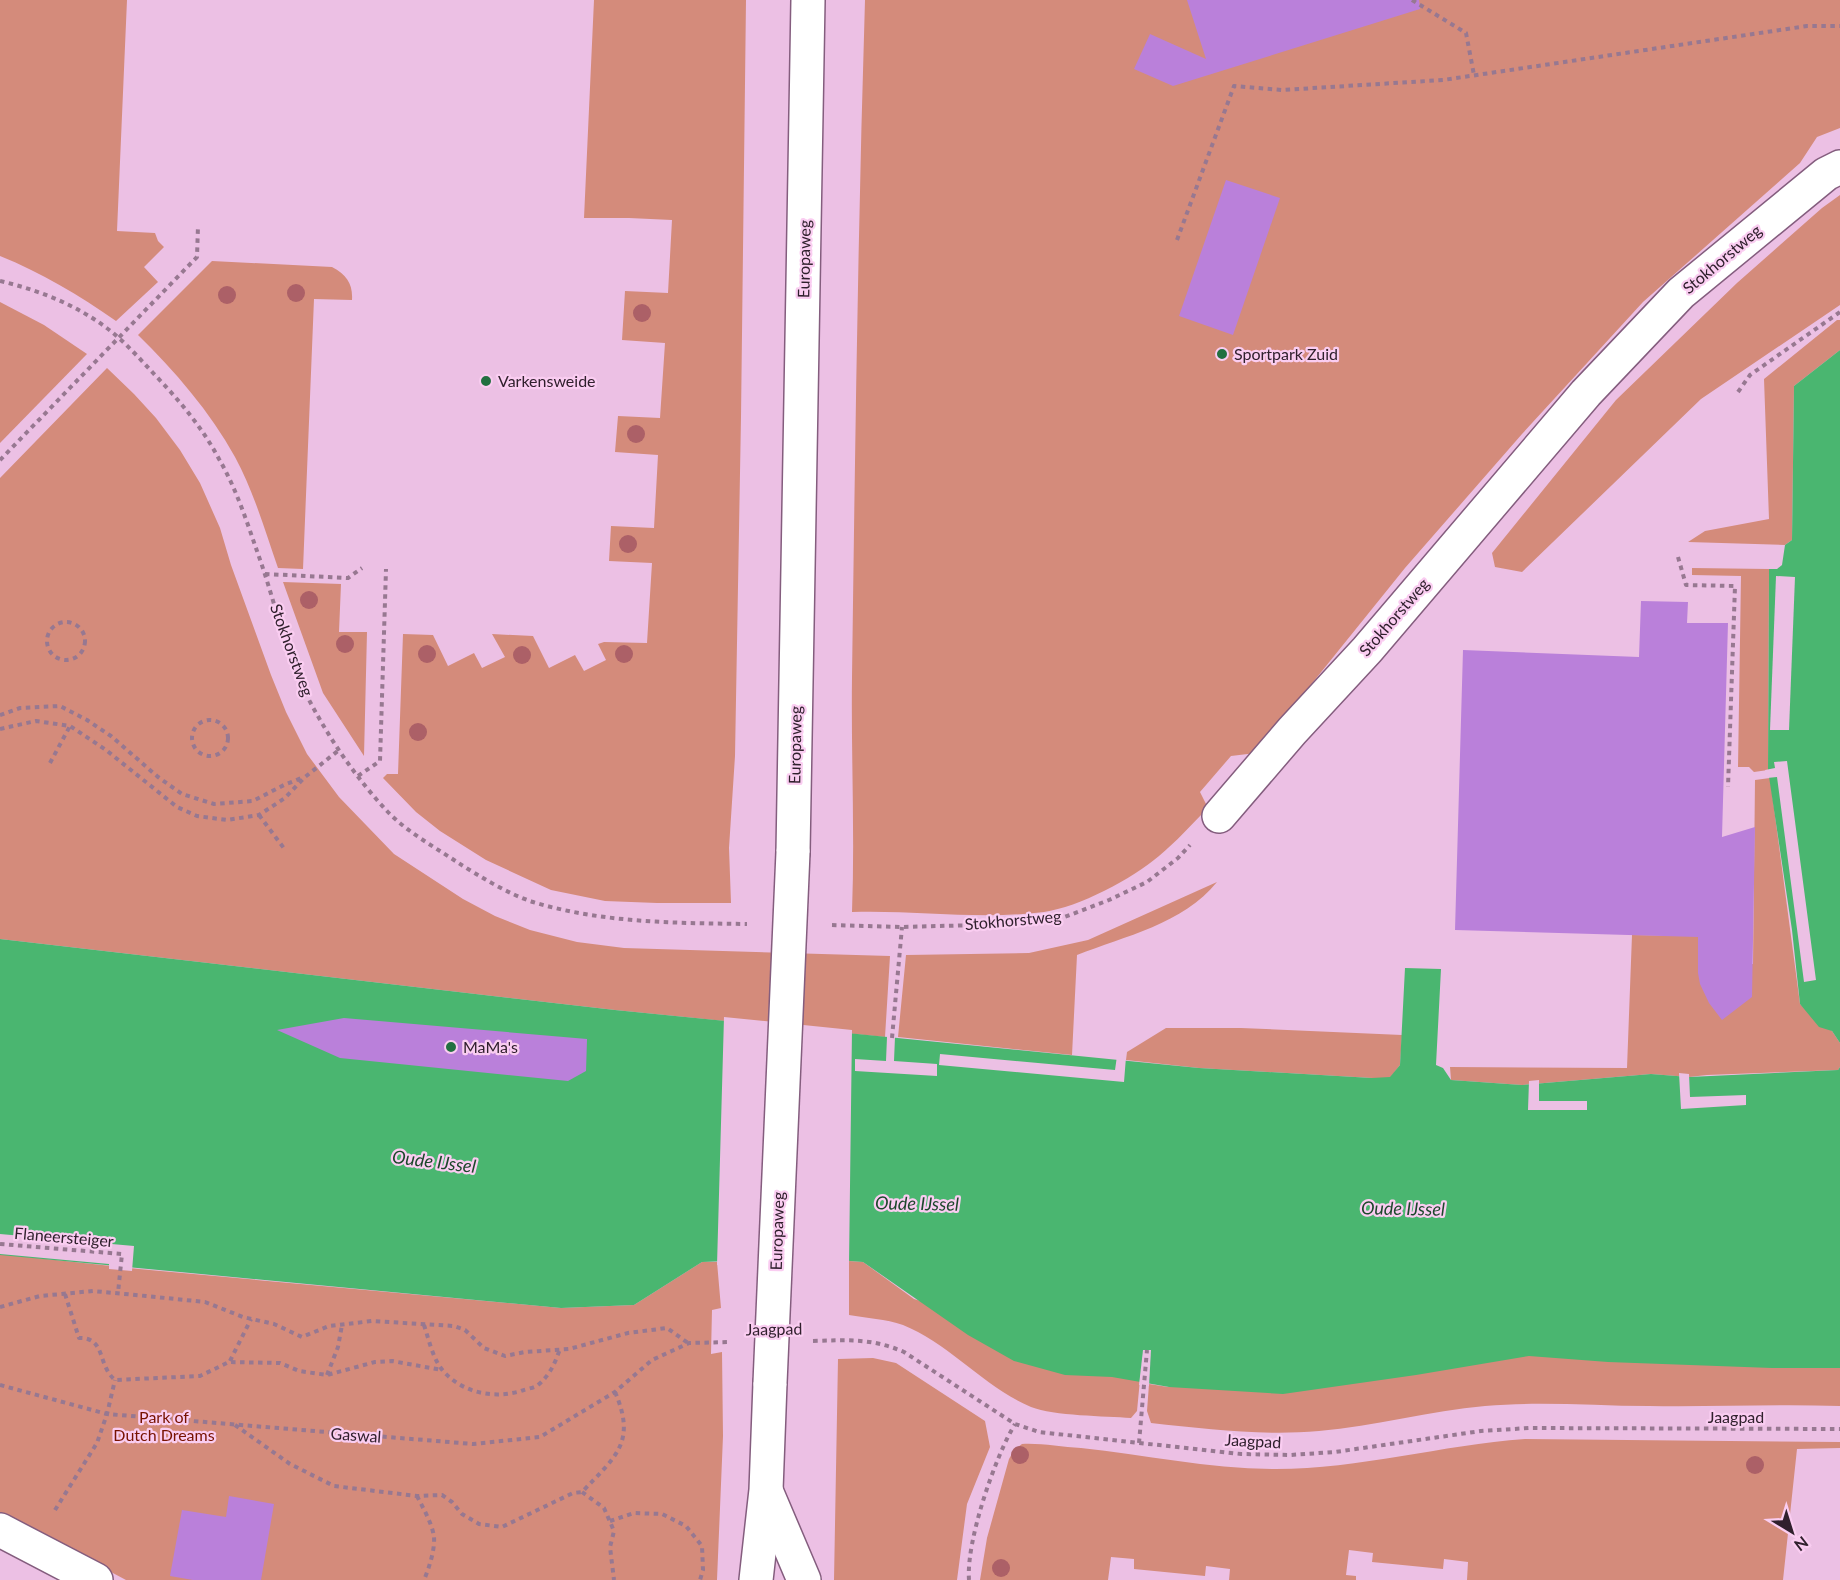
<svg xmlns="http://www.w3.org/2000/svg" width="1840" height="1580" viewBox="0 0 1840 1580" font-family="Lato,sans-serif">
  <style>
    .green { fill: #d48b7b }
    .water { fill: #4ab670 }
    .pier { fill: #ecc0e4 }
    .building { fill: #ba80da }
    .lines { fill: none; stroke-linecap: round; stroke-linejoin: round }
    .street-casing { stroke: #845d7e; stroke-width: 36 }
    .secondary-casing { stroke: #845d7e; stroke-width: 36 }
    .primary-casing { stroke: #845d7e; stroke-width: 36 }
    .path { stroke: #977891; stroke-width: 4; stroke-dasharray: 4.5 4.5; stroke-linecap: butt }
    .street { stroke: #fff; stroke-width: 33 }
    .secondary { stroke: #fff; stroke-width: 33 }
    .primary { stroke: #fff; stroke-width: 33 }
    .primary-bridge-casing { stroke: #845d7e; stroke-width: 36; stroke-linecap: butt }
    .primary-bridge { stroke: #fff; stroke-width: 33 }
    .tree { fill: #ac6067 }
    .poi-dot { fill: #227040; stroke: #facdf1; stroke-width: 2 }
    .labels { text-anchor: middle; stroke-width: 4.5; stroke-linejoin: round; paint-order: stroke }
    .street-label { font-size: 16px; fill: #30202d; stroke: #facdf1 }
    .poi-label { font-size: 16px; fill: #30202d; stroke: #facdf1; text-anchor: start }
    .park-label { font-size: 16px; fill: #771200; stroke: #facdf1 }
    .water-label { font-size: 18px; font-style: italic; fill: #1c472b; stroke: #facdf1 }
  </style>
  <rect width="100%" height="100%" fill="#ecc0e4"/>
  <!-- green -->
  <g class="green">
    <path d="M0,0h127l-10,231 38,2 3,8 6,6 -20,20 14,15 -42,39c-37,-26 -74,-48 -116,-65z"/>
    <path d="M594,0h152l-5,417 -6,339 -6,92 2,55h-74l-52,-2 -54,-11 -65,-30 -46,-29 -24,-19 -33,-34 4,-4h11l5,-140 30,1 15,31 26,-13 8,15 23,-11 -13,-23 41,2 16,32 26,-13 9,16 22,-11 -8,-16 6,-2 43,1 5,-80 -43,-2 2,-35 43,2 4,-73 -43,-3 3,-36 42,2 5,-75 -43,-3 3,-49 43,2 4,-73 -43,-2h-45z"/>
    <path d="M865,0h975v128l-23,9 -17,26 -157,139 -121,132 -117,134 -149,185 -25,3 -31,36 8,16c-16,16 -32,34 -49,48 -27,23 -80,51 -115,56 -64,8 -128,-2 -192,0 3,-78 -1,-156 0,-234 3,-226 6,-452 13,-678z"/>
    <path d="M1840,195v110l-139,94 -179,173 -27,-5 -3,-14 124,-153 121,-117 85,-75z"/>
    <path d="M212,261l120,6c15,8 21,17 20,33l-38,-1 -11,270 -25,-1c-13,-37 -24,-76 -43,-111 -25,-45 -60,-86 -97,-122z"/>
    <path d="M0,302l44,23 43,29 -87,89z"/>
    <path d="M1837,320h3v30l-46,36 -2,154 -7,5 -97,-3 17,-11 64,-12 -5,-140z"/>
    <path d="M107,368l27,26 22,24 24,32 20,33 20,45 11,37 40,110 15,37 21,42 32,43 55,57 69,45 32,17 35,14 47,12 47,6 266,8 -5,81 -270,-27 -615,-71v-461z"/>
    <path d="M1692,568l77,1 -1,201 -14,2 -5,-5h-11l3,-191 -49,-1z"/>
    <path d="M283,582l58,2 -2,48h28l-3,124 -41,-63z"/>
    <path d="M1770,778l30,226 32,27 8,12v24l-2,3 -131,5 -18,2 -38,-3 -129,11 -71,-5 -1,-13 177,1 5,-133 67,1 -1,27 55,1 2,-184z"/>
    <path d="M1217,882c-34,42 -92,54 -140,73l-5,100 -174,-18 8,-82 123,-2 59,-13z"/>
    <path d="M1166,1028h75l161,7 -2,30 -10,13h-18l-173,-10 -73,-8 1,-8z"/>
    <path d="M0,1254l139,15 422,39 73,-3 68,-43h15l4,46 -9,2 -1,44 11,-2 1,84 -6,144h-591l-126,-67z"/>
    <path d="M849,1261l14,1 51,37 227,70 -4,42 -6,7c-26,-2 -77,-2 -100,-11 -47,-20 -81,-63 -128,-82 -17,-6 -37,-7 -54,-10z"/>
    <path d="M1512,1351l328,11v44c-64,-2 -127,1 -191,0 -55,0 -109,-5 -164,0 -55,5 -110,20 -166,25 -56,5 -112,-2 -168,-8l-4,-12 2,-27 19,3z"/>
    <path d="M873,1358l23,5 89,58 5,26 -23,57 -10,76h-123l4,-221z"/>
    <path d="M1525,1439l315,3v6l-43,1 -14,131h-316l1,-18 -24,-3 -1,10 -71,-7 1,-9 -24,-3 -3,25 10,1v4h-127l1,-11 -24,-3 -1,10 -71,-7v-10l-23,-2 -3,23h-128l7,-42 22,-79 5,-9 8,-6c19,-1 39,3 59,4 64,7 130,21 195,21 83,0 166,-24 249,-30z"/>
  </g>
  <!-- water -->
  <g class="water">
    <path d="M1840,350v693l-8,-12 -13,-4 -19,-23 -8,-74 -24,-160 1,-201h8l5,-4 3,-20 7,-5 2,-154z"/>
    <path d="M0,939l615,71 584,58 173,10 18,-1 10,-12 5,-97 36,1 -5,96 7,3 8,12 71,5 129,-11 38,3 149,-7 2,-3v301h-68l-164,-6 -79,-6 -113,19 -133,19 -114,-7 -57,-10 -47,-2 -51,-14 -46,-26 -105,-73 -52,-4 -109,4 -68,43 -73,3 -561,-53z"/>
  </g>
  <!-- pier -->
  <g class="pier">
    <path d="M1776,576l19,1 -6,153h-19z"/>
    <path d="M1787,761l29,219 -12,2 -27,-205 -10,1 -2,-8 10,-2 -1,-6z"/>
    <path d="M724,1017l128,13 -3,234 -38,-3 -94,4z"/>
    <path d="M887,1037h8l-1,24 43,3v12l-82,-5v-12l31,2z"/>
    <path d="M940,1054l175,16 2,-14 9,1 -2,25 -185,-17z"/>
    <path d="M1679,1073l10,1 1,23 56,-2v10l-65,4z"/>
    <path d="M1539,1080v21h48v9h-59l1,-29z"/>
    <path d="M0,1234l134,12 -2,25 -23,-2v-5l-109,-10z"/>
    <path d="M1143,1350h8l-2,36 -10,-1z"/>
  </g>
  <!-- building -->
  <g class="building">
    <path d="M1187,0h232l1,9 -247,77 -39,-17 16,-35 56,25z"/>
    <path d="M1226,180l54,18 -47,137 -54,-19z"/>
    <path d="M1641,601l47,1 -1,21h41l-6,214 33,-10 -3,170 -30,23 -13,-17 -9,-19 -2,-11v-36l-243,-7 8,-280 176,7z"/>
    <path d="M344,1018l243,21 -1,32 -18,10 -228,-23 -63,-28z"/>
    <path d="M229,1496l45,8 -13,76h-68l-23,-4 12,-66 44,7z"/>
  </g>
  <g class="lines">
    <defs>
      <path id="street" d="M1219,816l73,-85 75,-81 219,-257 95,-100 145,-119 14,-7"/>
      <path id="secondary" d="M0,1530l96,50"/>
      <g id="primary">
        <path d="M793,852l15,-852"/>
        <path d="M767,1493l37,87"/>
        <path d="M756,1580l10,-90 4,-107"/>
      </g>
    </defs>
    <!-- street casing -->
    <use href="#street" class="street-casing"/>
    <!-- secondary casing -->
    <use href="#secondary" class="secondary-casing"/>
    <!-- primary casing -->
    <use href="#primary" class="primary-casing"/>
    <!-- path -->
    <g class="path">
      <path d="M1412,0l54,33 8,42"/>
      <path d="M1177,240l57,-154 48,4 161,-10 364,-54h33"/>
      <path d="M0,281c43,10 87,28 120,58 12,11 23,23 34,35 25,26 48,53 65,85 17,29 28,63 39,95 17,47 27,98 49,142 21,41 49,82 80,115 20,21 46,35 70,51 22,14 51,32 76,40 69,21 143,21 214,22"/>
      <path d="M1738,392l12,-17 90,-63"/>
      <path d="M0,460l197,-203 1,-31"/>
      <path d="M1678,557l8,28 49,1 -7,201"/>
      <path d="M265,574l83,4 14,-10"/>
      <circle cx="66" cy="641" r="19"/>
      <path d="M0,715l20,-7 40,-2 27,14 24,16 47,41 24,17 32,10 39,-3 31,-16 20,-8"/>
      <circle cx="210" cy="738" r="18"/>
      <path d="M0,729l36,-8 34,5 36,24 71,57 20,9 30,4 32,-5 26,-17 20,-21 34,-27"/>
      <path d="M50,763l20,-37"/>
      <path d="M358,776l22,-15 6,-192"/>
      <path d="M259,815l27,36"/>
      <path d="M832,925l70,2 113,-3 47,-6 47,-18 38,-18 31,-24 12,-13"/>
      <path d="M892,1038l10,-111"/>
      <path d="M0,1244l122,10 -4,39"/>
      <path d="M65,1294l14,44c27,-1 18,27 36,42l85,-4 29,-14 51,1 19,8 28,4 48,-13 17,-1 50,9"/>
      <path d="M0,1307l40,-11 53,-5 53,5 59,6 38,15 31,7 28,13 27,-11 43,-5 82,5 11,4 19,18 21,8 20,-4 44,-3 59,-16 39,-5 21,15"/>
      <path d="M424,1325c5,15 9,35 20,47 20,21 49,27 77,19 5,-2 13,-3 17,-6 12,-10 17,-22 22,-36"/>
      <path d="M813,1341c34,-1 59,-3 91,11l111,72 24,8 202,22 49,1 45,-3 146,-21 48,-3 311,1"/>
      <path d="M230,1361l21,-42"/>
      <path d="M327,1375l11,-28 4,-22"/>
      <path d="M0,1385l107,29 366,30 67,-7 75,-45 37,-32 37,-17 42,-1"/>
      <path d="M235,1425l55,39 44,22 83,10 25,-1 10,7 10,12 17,10 23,3 71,-34 9,-1c33,-35 55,-49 33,-100"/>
      <path d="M1139,1443l8,-93"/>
      <path d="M582,1492l22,16 10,23 -4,16 4,33"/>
      <path d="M417,1496c6,12 15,27 17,41 1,13 -5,31 -10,43"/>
      <path d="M55,1510l42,-67 10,-29 8,-34"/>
      <path d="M610,1521l24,-8 28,1 24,12 16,20 1,24 -3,10"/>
      <path d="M969,1580c-3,-39 26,-123 46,-156"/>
    </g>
    <!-- street -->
    <use href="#street" class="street"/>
    <!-- secondary -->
    <use href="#secondary" class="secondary"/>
    <!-- primary -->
    <use href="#primary" class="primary"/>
    <defs>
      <path id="primary-bridge" d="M770,1383l23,-531"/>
    </defs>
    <!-- primary-bridge casing -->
    <use href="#primary-bridge" class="primary-bridge-casing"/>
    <!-- primary-bridge -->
    <use href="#primary-bridge" class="primary-bridge"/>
  </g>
  <!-- trees -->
  <g class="tree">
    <circle cx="296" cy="293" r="9"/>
    <circle cx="227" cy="295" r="9"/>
    <circle cx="642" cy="313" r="9"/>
    <circle cx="636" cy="434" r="9"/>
    <circle cx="628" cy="544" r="9"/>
    <circle cx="309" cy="600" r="9"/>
    <circle cx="345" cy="644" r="9"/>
    <circle cx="427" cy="654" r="9"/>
    <circle cx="624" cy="654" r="9"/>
    <circle cx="522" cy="655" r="9"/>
    <circle cx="418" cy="732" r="9"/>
    <circle cx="1020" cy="1455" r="9"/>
    <circle cx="1755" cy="1465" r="9"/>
    <circle cx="1001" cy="1568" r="9"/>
  </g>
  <!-- markers -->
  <g class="poi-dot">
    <circle cx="1222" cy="354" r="6"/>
    <circle cx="486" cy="381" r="6"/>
    <circle cx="451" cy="1047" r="6"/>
  </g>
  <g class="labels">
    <!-- street labels -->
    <g class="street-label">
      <text transform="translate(804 259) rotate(-89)" y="6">Europaweg</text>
      <text transform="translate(1722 259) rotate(-40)" y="6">Stokhorstweg</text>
      <text transform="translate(1394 617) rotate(-49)" y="6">Stokhorstweg</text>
      <text transform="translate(292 650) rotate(70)" y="6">Stokhorstweg</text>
      <text transform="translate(795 745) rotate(-89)" y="6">Europaweg</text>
      <text transform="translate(1013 920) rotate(-5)" y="6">Stokhorstweg</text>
      <text transform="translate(777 1231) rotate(-88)" y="6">Europaweg</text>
      <text transform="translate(64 1237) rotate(5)" y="6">Flaneersteiger</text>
      <text transform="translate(774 1329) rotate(-1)" y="6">Jaagpad</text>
      <text x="1736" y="1423">Jaagpad</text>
      <text transform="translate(356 1435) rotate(4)" y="6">Gaswal</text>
      <text transform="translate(1253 1441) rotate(3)" y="6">Jaagpad</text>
    </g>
    <!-- poi labels -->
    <g class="poi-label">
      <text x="1234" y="360">Sportpark Zuid</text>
      <text x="498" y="387">Varkensweide</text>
      <text x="463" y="1053">MaMa's</text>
    </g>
    <!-- park labels -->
    <g class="park-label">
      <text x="164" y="1423">Park of<tspan x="164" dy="18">Dutch Dreams</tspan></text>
    </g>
    <!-- water labels -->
    <g class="water-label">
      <text transform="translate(434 1162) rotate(7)" y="6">Oude IJssel</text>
      <text transform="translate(917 1204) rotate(1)" y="6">Oude IJssel</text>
      <text transform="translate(1403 1209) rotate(1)" y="6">Oude IJssel</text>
    </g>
  </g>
  <!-- north arrow -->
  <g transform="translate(1792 1532) rotate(142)" stroke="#facdf1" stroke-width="4.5" paint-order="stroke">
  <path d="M0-4.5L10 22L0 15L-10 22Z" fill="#30202d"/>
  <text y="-9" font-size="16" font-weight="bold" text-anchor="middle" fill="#30202d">N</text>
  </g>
</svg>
